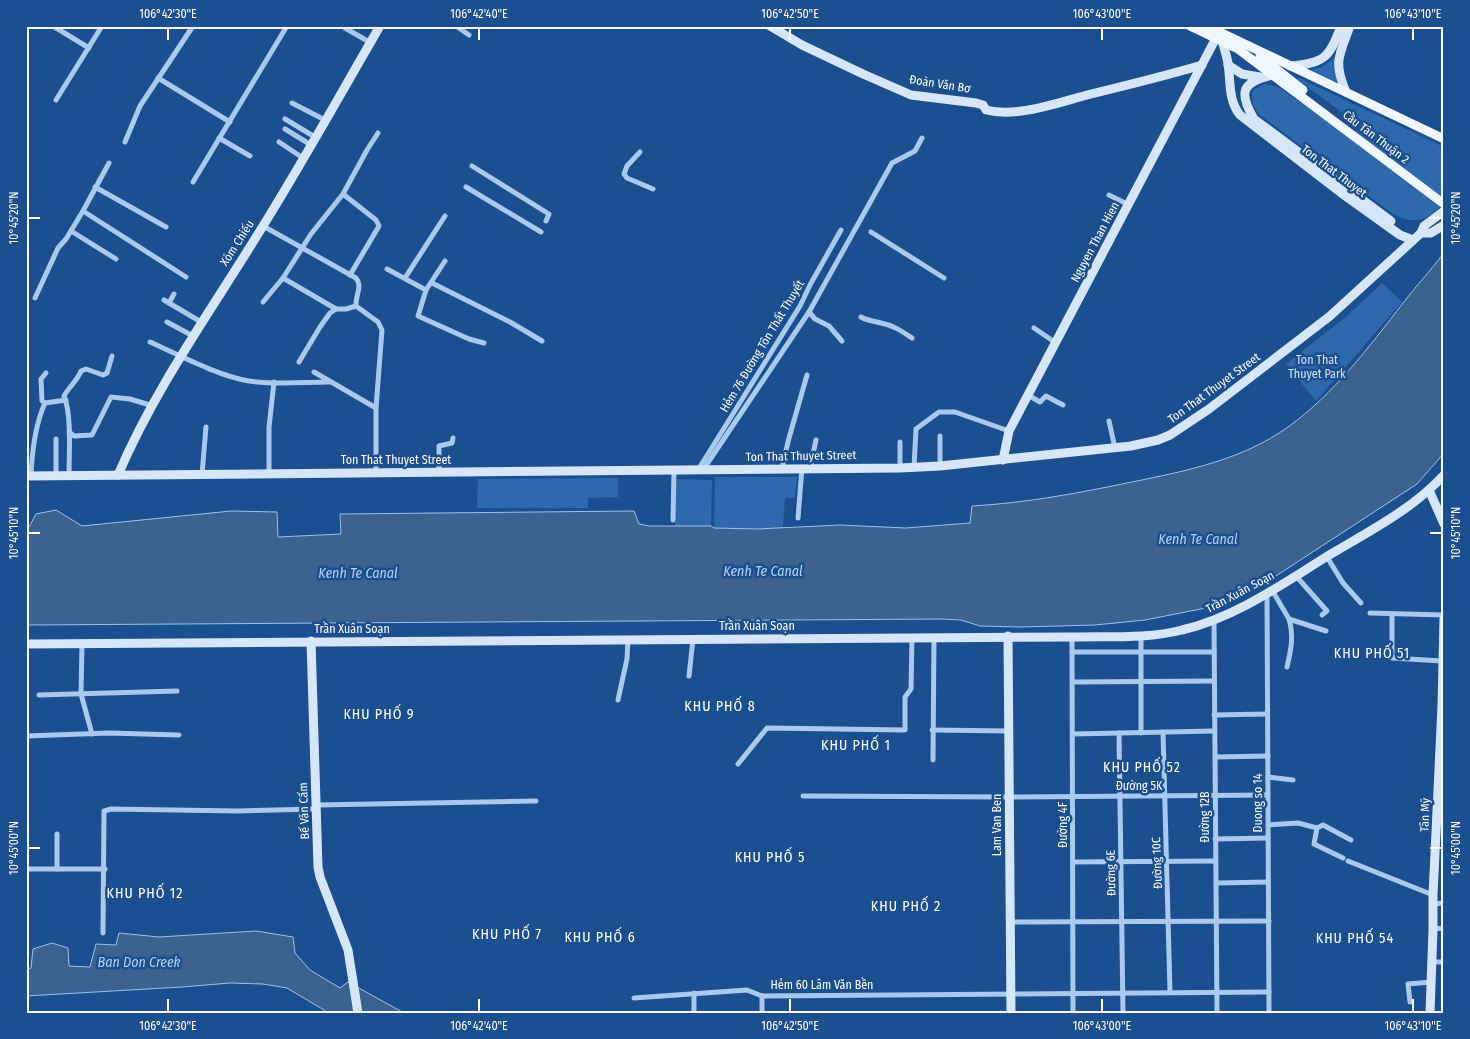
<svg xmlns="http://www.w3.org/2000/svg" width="1470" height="1039" viewBox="0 0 1470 1039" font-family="'Fira Sans Condensed',sans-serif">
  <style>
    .green { fill: #2e69ad }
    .water { fill: #3c6290; stroke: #9cc4f0 }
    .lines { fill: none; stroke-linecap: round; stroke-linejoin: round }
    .street { stroke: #a9c9ee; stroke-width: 5 }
    .secondary { stroke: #d6e6fa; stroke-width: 9 }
    .primary { stroke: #f0f6ff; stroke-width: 9 }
    .ticks { fill: none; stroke: #fff; stroke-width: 2 }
    .labels { text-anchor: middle; stroke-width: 5; stroke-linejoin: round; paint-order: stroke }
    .street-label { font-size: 12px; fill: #fff; stroke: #1b4f8f }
    .park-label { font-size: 12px; fill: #cfe3fa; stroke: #1b4f8f }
    .water-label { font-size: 14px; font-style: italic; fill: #b5d3f5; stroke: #1b4f8f }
    .neighbourhood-label { font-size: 14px; letter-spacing: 1px; fill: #fff; stroke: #1b4f8f }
    .neatline { fill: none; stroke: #fff; stroke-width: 2 }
    .ticks-label { font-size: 12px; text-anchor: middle; fill: #fff }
  </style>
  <rect width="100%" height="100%" fill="#1b4f8f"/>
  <!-- green -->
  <g class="green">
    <path d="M1335,57l-1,12 4,14 -27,-13 11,-3z"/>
    <path d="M1299,78l145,69v55c-15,18 -29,24 -51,12l-133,-99c-6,-7 -10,-15 -7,-25l11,-6 14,3 73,51 9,-12 -63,-47z"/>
    <path d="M1382,283l20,19 -86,99 -30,-37 61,-48z"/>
    <path d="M715,477h82l-2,21h-10l-2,30 -27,1 -42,-1z"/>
    <path d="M618,478v19l-30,1v10h-111l1,-29z"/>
    <path d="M676,479l36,1 -1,46h-36z"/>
  </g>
  <!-- water -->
  <g class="water">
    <path d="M1444,253v200l-27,31 -158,103 -24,12 -19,7 -71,14 -50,5 -75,2 -40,-1 -19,-6 -20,-1 -915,6v-98h3l7,-13 20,-4 26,16 149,-15 46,1 1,25 63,-3 -1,-20 294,-3 5,13 10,2h62l3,2 43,1 83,-4 66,3 64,-5 2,-17c54,-3 107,-13 160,-24 54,-11 110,-22 156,-55 46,-33 81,-80 115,-124 13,-17 28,-33 41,-50z"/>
    <path d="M256,931l37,6 2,16 15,17 30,18 8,-6 56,31h-75l-42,-25 -24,-4 -33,-1 -48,4 -156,9v-26l5,-2 2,-19 19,-6 16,5 1,18 21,1 6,-23 20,1 3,-12 40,4z"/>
  </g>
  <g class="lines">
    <!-- street -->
    <g class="street">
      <path d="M53,26l36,22"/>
      <path d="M456,26l13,9"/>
      <path d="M345,28l26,15"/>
      <path d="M158,78l72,44"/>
      <path d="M56,100l46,-74"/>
      <path d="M292,103l33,17"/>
      <path d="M285,119l30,18"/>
      <path d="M285,129l26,16"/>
      <path d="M219,138l31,18"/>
      <path d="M125,142l15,-36 53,-80"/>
      <path d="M279,142l24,16"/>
      <path d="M640,152l-13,14 -3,8 3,4 26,11"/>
      <path d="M472,166l77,48 -3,7"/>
      <path d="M193,182l94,-156"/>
      <path d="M95,187l71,40"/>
      <path d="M466,187l75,45"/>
      <path d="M343,194l33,26 3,6 -29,49"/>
      <path d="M1109,195l20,10"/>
      <path d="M83,211l103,66"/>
      <path d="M263,226l93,52c7,9 -1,18 0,28"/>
      <path d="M71,231l45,28"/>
      <path d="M871,232l73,46"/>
      <path d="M445,261l-19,29 -8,26 51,23 15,4"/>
      <path d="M387,269l39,21"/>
      <path d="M405,278l40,-62"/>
      <path d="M432,283l78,39 32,19"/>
      <path d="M35,298l23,-50 8,-9 17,-28 26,-48"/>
      <path d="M164,300l37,22"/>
      <path d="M263,302l20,-24"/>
      <path d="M169,303l5,-9"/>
      <path d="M356,306l22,16 4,8 -6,78v65"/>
      <path d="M336,309l-53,-31 28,-44 32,-40 24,-44 11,-17"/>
      <path d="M809,312l6,7 14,7 13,15"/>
      <path d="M861,317c7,4 13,4 20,6 12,2 22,9 31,15"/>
      <path d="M167,322l26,14"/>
      <path d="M1034,328l22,15"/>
      <path d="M150,342c29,13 68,34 99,39 26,4 54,1 80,1"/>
      <path d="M299,362l21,-35 10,-14 6,-4h10l10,-3"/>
      <path d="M314,372l62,36"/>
      <path d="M1028,395l12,7 6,-6 17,9"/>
      <path d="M45,403l-3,-2 -1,-22 5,-6"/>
      <path d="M1109,421l6,27"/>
      <path d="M69,432l5,4 18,-1 19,-38 19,2 23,7"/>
      <path d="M56,439v36"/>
      <path d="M900,442v26"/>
      <path d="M940,466v-30"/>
      <path d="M914,467l2,-38 23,-17h16l54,19"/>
      <path d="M783,468v-5l6,-25 18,-63"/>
      <path d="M810,468l6,-28"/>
      <path d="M698,470l102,-164 10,-21 31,-55"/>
      <path d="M703,470l106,-158 83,-149 23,-12 7,-13"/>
      <path d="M439,472v-26l13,-3 1,-5"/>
      <path d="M202,474l4,-47"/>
      <path d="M269,474v-47l5,-45"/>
      <path d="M69,475c0,-21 3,-60 -5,-79 5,-9 13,-15 17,-25l5,-2 17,6 4,-2 5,-17"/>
      <path d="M31,476c1,-25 4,-51 14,-73l21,-3"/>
      <path d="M798,518l4,-50"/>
      <path d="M673,520l1,-49"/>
      <path d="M1327,557l16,26 18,20"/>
      <path d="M1296,576l31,35 -5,4"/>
      <path d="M1272,590l17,29 37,12"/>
      <path d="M1267,593l2,420"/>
      <path d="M1370,613l74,2"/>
      <path d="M1392,614v44l50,3"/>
      <path d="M1214,621l3,392"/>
      <path d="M1141,636v97"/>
      <path d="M1072,637l1,376"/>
      <path d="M82,643l-1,51 11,40"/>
      <path d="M1072,652h142"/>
      <path d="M1287,667c4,-17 7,-31 2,-48"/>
      <path d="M689,676l4,-37"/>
      <path d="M1073,682l141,-1"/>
      <path d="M39,695l138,-4"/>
      <path d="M618,700l9,-41 1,-20"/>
      <path d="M1214,715l53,-1"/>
      <path d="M932,730l77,1"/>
      <path d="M1163,732l7,260"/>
      <path d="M1119,733l4,280"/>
      <path d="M1073,734l141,-3"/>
      <path d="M26,736l83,-3 70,2"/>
      <path d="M1215,757l53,-1"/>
      <path d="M933,760l1,-123"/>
      <path d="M738,764l29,-36 138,2v-33l6,-8 1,-52"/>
      <path d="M1268,777l25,3"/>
      <path d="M803,796l206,1 259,-2"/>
      <path d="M316,805l220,-4"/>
      <path d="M1268,825l30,-2 19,5 -3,16 29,14"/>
      <path d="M1317,828l6,-3 28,15"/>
      <path d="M1215,839l53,-1"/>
      <path d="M1348,861l85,34"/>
      <path d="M1073,862l142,-1"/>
      <path d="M26,869h79"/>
      <path d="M57,869v-35"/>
      <path d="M1216,883l52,-1"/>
      <path d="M1433,904l11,-1"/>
      <path d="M1010,922l259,-1"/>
      <path d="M1433,929l11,-1"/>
      <path d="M103,933l1,-122 7,-2 127,2 78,-2"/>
      <path d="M1432,962h12"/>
      <path d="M694,993v20"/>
      <path d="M634,998l113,-8 15,6 507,-4"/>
      <path d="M1410,1002l-2,-18 23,-2"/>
      <path d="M762,1013v-17"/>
    </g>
    <!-- secondary -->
    <g class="secondary">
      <path d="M770,26l32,19 61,29 48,21 65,8 7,2 3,5c32,8 73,-8 105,-16 37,-9 74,-18 111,-29"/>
      <path d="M1222,40c2,8 5,16 6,24 3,19 0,36 12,51l100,77 60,43 13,5"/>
      <path d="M1228,65l14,9 18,3"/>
      <path d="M1290,66c35,-3 39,-8 51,-40"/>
      <path d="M1272,75c-30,7 -34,17 -18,44l137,102"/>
      <path d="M1346,92c-13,-30 -7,-36 4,-66"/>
      <path d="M1421,233h10l13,-8"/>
      <path d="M1003,460l6,-29 207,-393"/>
      <path d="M118,475c38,-89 95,-167 145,-249 41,-66 78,-133 117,-200"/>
      <path d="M26,476l874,-8 40,-2 191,-20 27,-6 12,-5 39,-26 121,-93 91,-83 3,-7 20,-15"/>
      <path d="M1429,490l15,34"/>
      <path d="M1008,636l3,377"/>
      <path d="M311,641l7,226 2,10 28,73 10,63"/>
      <path d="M26,644l1046,-7c37,-1 75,2 110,-7 52,-12 99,-45 144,-73 40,-24 86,-47 118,-82"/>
      <path d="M1430,1013l3,-84v-34l9,-189 2,-87"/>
    </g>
    <!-- primary -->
    <g class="primary">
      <path d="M1190,26l48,23 206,155"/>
      <path d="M1207,26l237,113"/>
      <path d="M1260,56l43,34"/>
    </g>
  </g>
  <!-- ticks -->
  <path class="ticks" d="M168,28v12M479,28v12M790,28v12M1102,28v12M1413,28v12M28,218h12M1430,218h12M28,533h12M1430,533h12M28,848h12M1430,848h12M168,999v13M479,999v13M790,999v13M1102,999v13M1413,999v13"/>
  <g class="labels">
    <!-- street labels -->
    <g class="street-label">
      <text transform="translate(940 84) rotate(9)" y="4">Đoàn Văn Bơ</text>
      <text transform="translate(1376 137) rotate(37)" y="4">Cầu Tân Thuận 2</text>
      <text transform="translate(1334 171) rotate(37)" y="4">Ton That Thuyet</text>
      <text transform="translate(1095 242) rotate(-62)" y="4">Nguyen Than Hien</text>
      <text transform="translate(237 243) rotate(-57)" y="4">Xóm Chiếu</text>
      <text transform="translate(762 346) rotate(-59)" y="4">Hẻm 76 Đường Tôn Thất Thuyết</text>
      <text transform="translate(1214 388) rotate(-36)" y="4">Ton That Thuyet Street</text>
      <text transform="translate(801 456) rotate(-1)" y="4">Ton That Thuyet Street</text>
      <text x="396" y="464">Ton That Thuyet Street</text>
      <text transform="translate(1240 592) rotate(-28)" y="4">Trần Xuân Soạn</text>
      <text x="757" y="630">Trần Xuân Soạn</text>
      <text x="352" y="633">Trần Xuân Soạn</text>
      <text x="1139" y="790">Đường 5K</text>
      <text transform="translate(1258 803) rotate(-90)" y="4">Duong so 14</text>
      <text transform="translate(304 811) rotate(-92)" y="4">Bế Văn Cấm</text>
      <text transform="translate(1425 815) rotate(-88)" y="4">Tân Mỹ</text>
      <text transform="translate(1205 817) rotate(-90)" y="4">Đường 12B</text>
      <text transform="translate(997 825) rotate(-90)" y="4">Lam Van Ben</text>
      <text transform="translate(1063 825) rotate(-90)" y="4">Đường 4F</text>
      <text transform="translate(1157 863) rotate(-92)" y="4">Đường 10C</text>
      <text transform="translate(1111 873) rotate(-91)" y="4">Đường 6E</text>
      <text x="822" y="989">Hẻm 60 Lâm Văn Bền</text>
    </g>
    <!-- park labels -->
    <g class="park-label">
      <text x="1317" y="364">Ton That<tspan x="1317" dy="14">Thuyet Park</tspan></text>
    </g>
    <!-- water labels -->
    <g class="water-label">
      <text x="1198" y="544">Kenh Te Canal</text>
      <text x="763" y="576">Kenh Te Canal</text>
      <text x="358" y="578">Kenh Te Canal</text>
      <text x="139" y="967">Ban Don Creek</text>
    </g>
    <!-- neighbourhood labels -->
    <g class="neighbourhood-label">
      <text x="1372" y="658">KHU PHỐ 51</text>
      <text x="720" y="711">KHU PHỐ 8</text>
      <text x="379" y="719">KHU PHỐ 9</text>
      <text x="856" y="750">KHU PHỐ 1</text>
      <text x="1142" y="772">KHU PHỐ 52</text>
      <text x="770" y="862">KHU PHỐ 5</text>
      <text x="145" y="898">KHU PHỐ 12</text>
      <text x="906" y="911">KHU PHỐ 2</text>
      <text x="507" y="939">KHU PHỐ 7</text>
      <text x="600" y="942">KHU PHỐ 6</text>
      <text x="1355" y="943">KHU PHỐ 54</text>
    </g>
  </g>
  <!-- border -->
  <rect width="1470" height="1039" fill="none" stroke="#1b4f8f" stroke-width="55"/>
  <rect x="28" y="28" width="1414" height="984" class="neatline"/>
  <g class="ticks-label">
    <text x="168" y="18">106°42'30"E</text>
    <text x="479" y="18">106°42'40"E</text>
    <text x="790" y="18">106°42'50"E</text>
    <text x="1102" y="18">106°43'00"E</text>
    <text x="1413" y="18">106°43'10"E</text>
    <text transform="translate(14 218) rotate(-90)" y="4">10°45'20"N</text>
    <text transform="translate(1456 218) rotate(-90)" y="4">10°45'20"N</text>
    <text transform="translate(14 533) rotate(-90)" y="4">10°45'10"N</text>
    <text transform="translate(1456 533) rotate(-90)" y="4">10°45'10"N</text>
    <text transform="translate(14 848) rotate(-90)" y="4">10°45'00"N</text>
    <text transform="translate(1456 848) rotate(-90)" y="4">10°45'00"N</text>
    <text x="168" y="1030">106°42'30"E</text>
    <text x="479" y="1030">106°42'40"E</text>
    <text x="790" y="1030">106°42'50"E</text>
    <text x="1102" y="1030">106°43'00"E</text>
    <text x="1413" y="1030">106°43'10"E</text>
  </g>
</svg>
